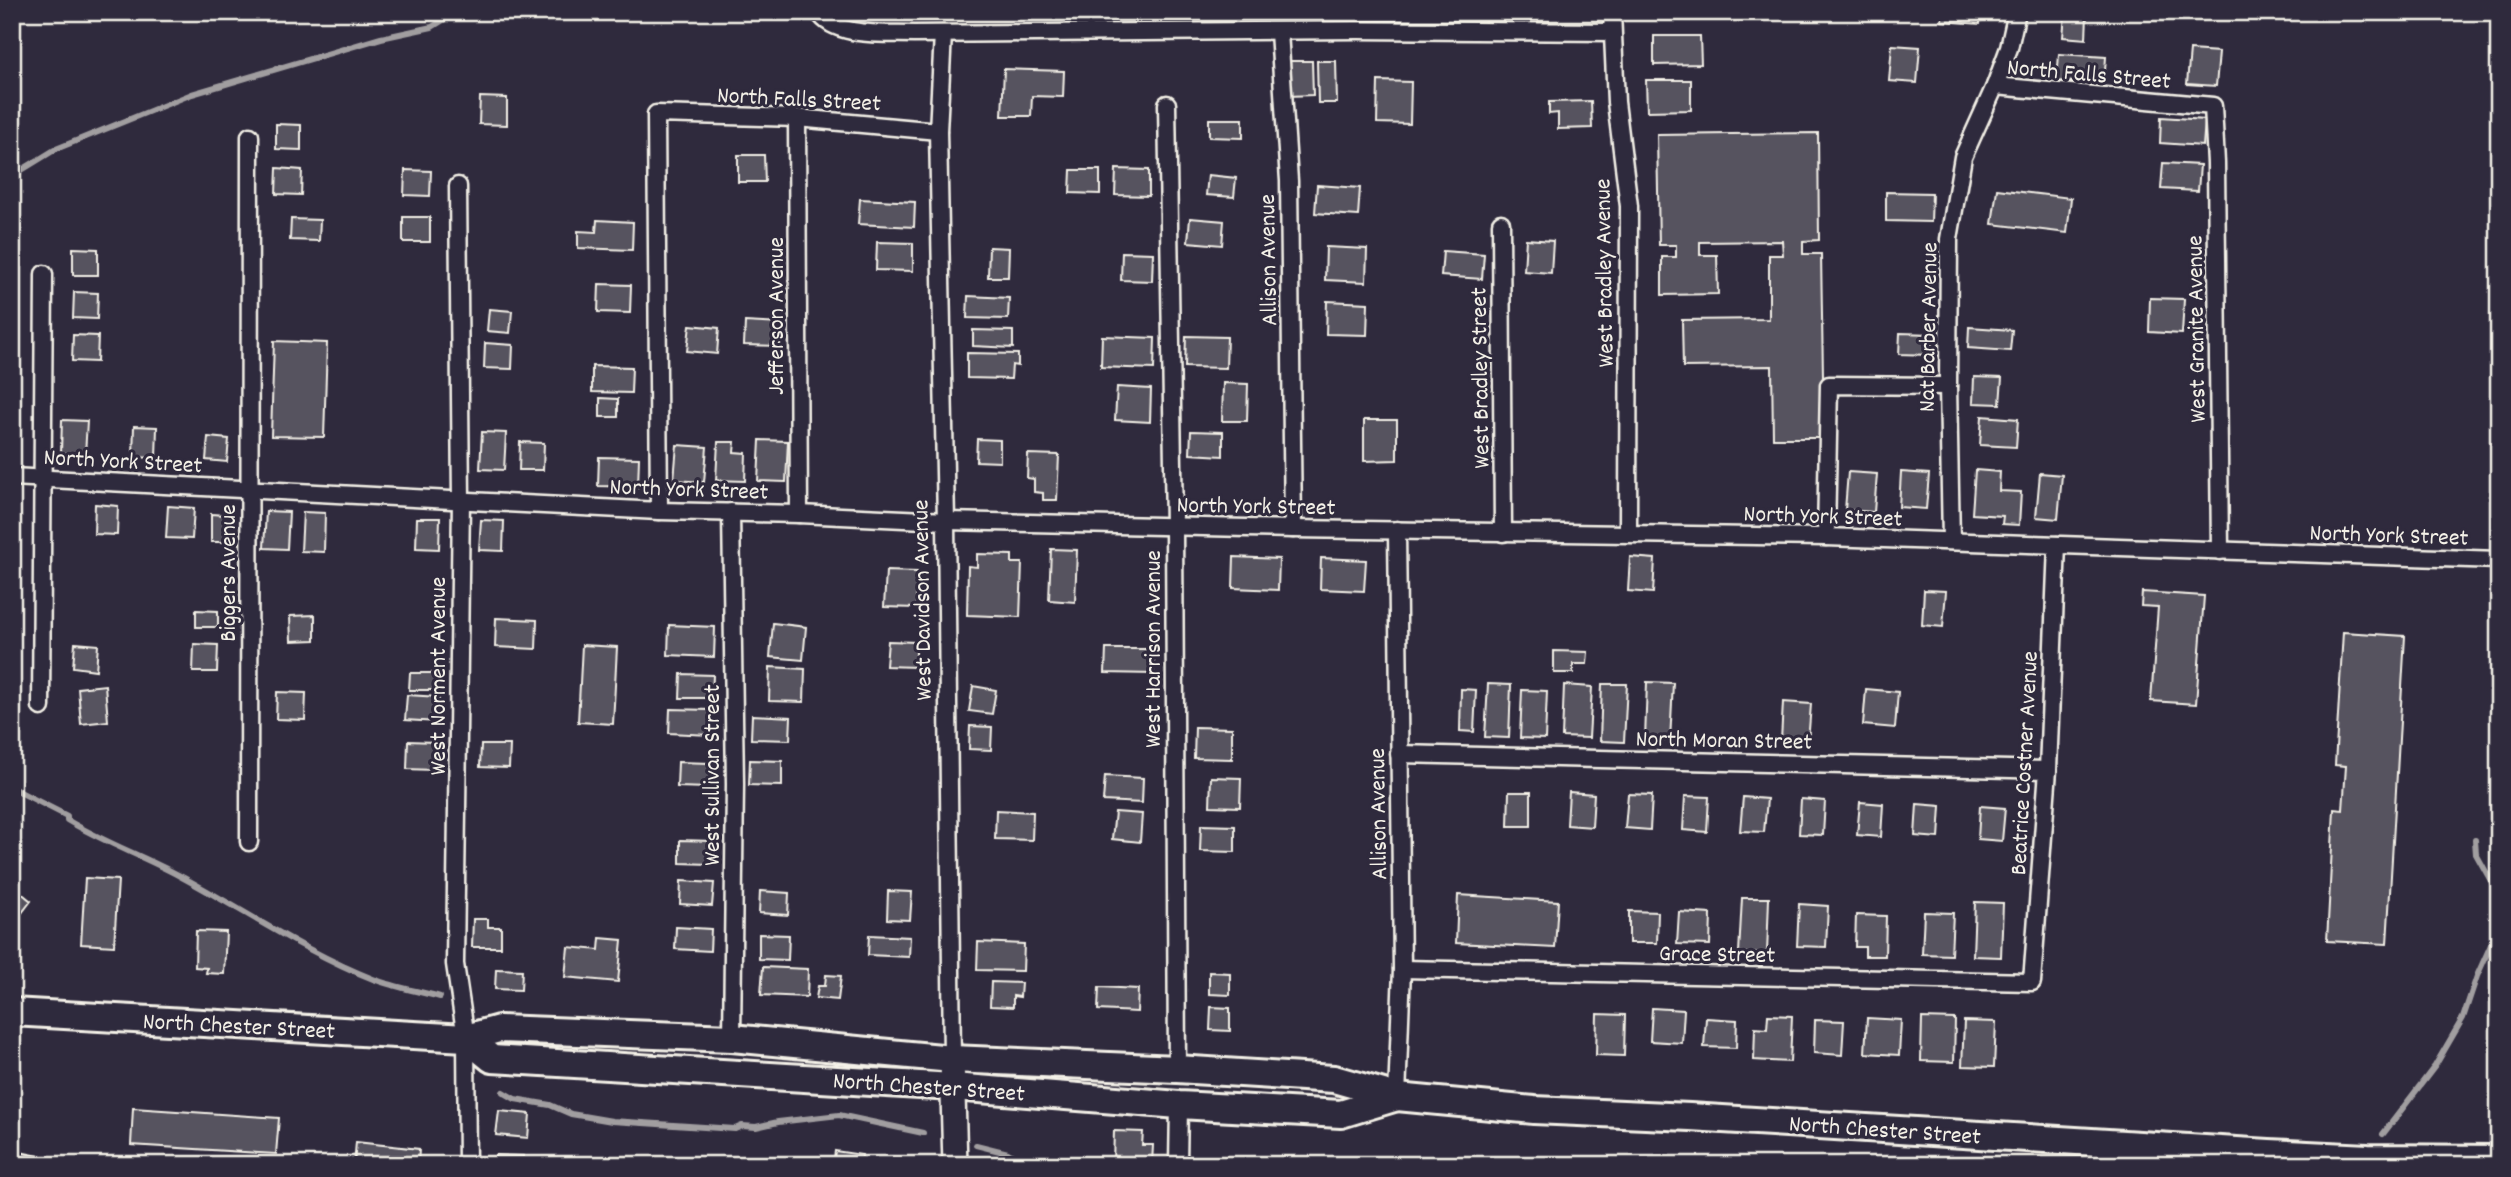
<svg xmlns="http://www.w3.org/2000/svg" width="2511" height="1177" viewBox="0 0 2511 1177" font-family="Dekko,sans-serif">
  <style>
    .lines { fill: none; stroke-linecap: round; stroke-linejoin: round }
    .stream { stroke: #a19ea0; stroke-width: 6 }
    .building { fill: #56525f; stroke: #f4f1e8; stroke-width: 2 }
    .street-casing { stroke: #f4f1e8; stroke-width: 21 }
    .secondary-casing { stroke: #f4f1e8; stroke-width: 28 }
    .primary-casing { stroke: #f4f1e8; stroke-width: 32 }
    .street { stroke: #2f2a3d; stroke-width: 16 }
    .secondary { stroke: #2f2a3d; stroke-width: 23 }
    .primary { stroke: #2f2a3d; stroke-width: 26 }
    .labels { text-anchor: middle; stroke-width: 6; stroke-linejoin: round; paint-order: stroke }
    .street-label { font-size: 24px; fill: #f4f1e8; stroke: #2f2a3d }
  </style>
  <rect width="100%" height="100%" fill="#2f2a3d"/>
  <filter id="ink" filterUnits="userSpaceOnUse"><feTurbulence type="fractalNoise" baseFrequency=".0143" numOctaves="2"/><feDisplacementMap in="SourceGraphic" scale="14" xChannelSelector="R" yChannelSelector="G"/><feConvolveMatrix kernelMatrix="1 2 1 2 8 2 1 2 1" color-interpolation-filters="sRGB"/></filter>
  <g filter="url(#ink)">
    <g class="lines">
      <!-- stream -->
      <g class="stream">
        <path d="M12,176l44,-27 136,-55 189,-56 51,-11 24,-15"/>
        <path d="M12,788l55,28v4c36,22 76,36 113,56 62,33 128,78 193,103 21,8 45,12 67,18"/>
        <path d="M2475,840l1,14 23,41"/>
        <path d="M503,1092l12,7 35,6 21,9 41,7 123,8 7,-3 14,1 22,-5 61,-7 84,18"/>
        <path d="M2383,1134l52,-68 28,-48 14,-42 22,-49"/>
        <path d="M976,1145l32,8 19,12"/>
      </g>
    </g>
    <!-- building -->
    <g class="building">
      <path d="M1942,12h39l-1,12 -38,-3z"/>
      <path d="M2065,14l22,1 -1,24 -23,-2z"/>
      <path d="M1654,36h46l1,28 -47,1z"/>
      <path d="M1892,45l28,2 -3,36 -28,-2z"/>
      <path d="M2190,50l29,2 -3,34 -29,-2z"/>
      <path d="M2059,54l47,3 -2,27 -47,-3z"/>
      <path d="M1288,61h24l1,34 -24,1z"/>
      <path d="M1317,61h19l1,42h-19z"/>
      <path d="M1004,69l60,2 -1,26 -31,-1 -1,20h-29z"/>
      <path d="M1646,80h45v30l-44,1z"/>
      <path d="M1378,81l33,1 -1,42 -33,-1z"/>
      <path d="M480,97l27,1v27l-28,-1z"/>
      <path d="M1591,101l1,27 -34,1v-16l-9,1v-12z"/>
      <path d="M2161,117l44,3 -2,26 -43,-3z"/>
      <path d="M1209,119h34v19l-34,-1z"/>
      <path d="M276,124l25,1v25l-25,-1z"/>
      <path d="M1818,133l1,107 -16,1v13h18l3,184h-51l-1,-72 -89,1 -1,-47 87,-1v-64h14l-1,-14 -82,1v13h17l1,39 -56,1v-38h14v-12h-17l-2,-110z"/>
      <path d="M738,155h26l1,27h-27z"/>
      <path d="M2163,163l37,2 -2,26 -37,-2z"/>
      <path d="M277,168l25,2 -1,25 -25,-1z"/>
      <path d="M1116,169l33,1v26l-34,-1z"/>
      <path d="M405,170l26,1 -1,25 -26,-1z"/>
      <path d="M1071,170h29v24l-30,-1z"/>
      <path d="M1208,175l28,3 -2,19 -28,-2z"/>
      <path d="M1317,185l43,3 -2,28 -43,-3z"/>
      <path d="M1997,189l74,9 -4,35 -75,-9z"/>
      <path d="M1886,192l46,1 -1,29 -45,-1z"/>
      <path d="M860,199l55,3 -1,25 -56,-3z"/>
      <rect x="403" y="217" width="27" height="25"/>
      <path d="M1190,218l34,3 -2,24 -34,-3z"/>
      <path d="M291,219l29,1 -1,21 -29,-1z"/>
      <path d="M597,220l36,2 -1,28 -54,-2v-17l18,1z"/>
      <path d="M1526,239l27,2 -2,32 -27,-2z"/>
      <path d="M877,242l36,1v28l-37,-1z"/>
      <path d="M989,247l20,1 -1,29h-20z"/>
      <path d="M1326,247l41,2 -1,33 -41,-2z"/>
      <path d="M73,248l25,1v26h-25z"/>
      <path d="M1443,251l41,3 -2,25 -41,-3z"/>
      <path d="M1122,252l31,1 -1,28 -31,-1z"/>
      <path d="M599,284l32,1 -1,28 -32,-1z"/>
      <path d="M74,292l24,1 -1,26 -24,-1z"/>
      <path d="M968,296l41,2 -1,21 -41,-1z"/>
      <path d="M2150,298l34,1 -2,35 -33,-2z"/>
      <path d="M1327,301l41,2 -1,32 -41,-1z"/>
      <path d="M489,309l23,2 -2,22 -23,-2z"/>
      <path d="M745,322l36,2 -1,22 -36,-1z"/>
      <path d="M690,325l29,3 -2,26 -30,-3z"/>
      <path d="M1969,327l43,3 -2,21 -42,-3z"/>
      <path d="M973,330l40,1v17l-40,-2z"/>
      <path d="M1900,333l32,1 -1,21 -32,-1z"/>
      <path d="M73,335l25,1 -1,26 -25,-1z"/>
      <path d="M1102,336l53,2 -1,31 -53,-2z"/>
      <path d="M1186,336l41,1 -1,31 -41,-1z"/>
      <path d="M274,341l53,2 -3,94 -53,-1z"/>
      <path d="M485,343l28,2 -1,24 -28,-1z"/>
      <path d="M967,353l51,1v12l-6,-1 -1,14 -44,-1z"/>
      <path d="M592,366l40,1 -1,26 -39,-1z"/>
      <path d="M1974,377l28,1 -2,26 -27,-1z"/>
      <path d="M1223,383l25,1 -1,37h-25z"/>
      <path d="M1117,387l34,2 -1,33 -35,-2z"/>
      <path d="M600,398l18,1v18h-18z"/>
      <path d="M1982,416l36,3 -2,28 -36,-2z"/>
      <path d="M62,420l25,1 -2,34 -24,-2z"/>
      <path d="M1364,420h33v40l-33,1z"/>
      <path d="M134,426l23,1 -1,31 -23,-1z"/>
      <path d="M1191,431l32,1v24l-33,-2z"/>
      <path d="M482,432l24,1 -2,37 -24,-1z"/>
      <path d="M208,437l21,2 -2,23 -21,-2z"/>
      <path d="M977,439l23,1v22l-24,-1z"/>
      <path d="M760,440l28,1 -2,41 -28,-1z"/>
      <path d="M520,442l24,1 -1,27h-24z"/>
      <path d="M718,442h17l-1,10 12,1 -1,28 -29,-1z"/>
      <path d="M677,445l30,2 -3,35 -30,-2z"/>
      <path d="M1028,454l31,1 -2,45h-14v-7l-9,-1v-13l-7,-1z"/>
      <path d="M599,457l40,1 -1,29 -40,-1z"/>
      <path d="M1975,470l25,2 -1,19 22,1 -2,33 -17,-1 1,-8 -31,-2z"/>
      <path d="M1848,472l29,2 -3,38 -29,-2z"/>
      <path d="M1901,472l28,2 -3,35 -27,-2z"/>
      <path d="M2040,473l22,2 -4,44 -22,-2z"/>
      <path d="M95,504l23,2 -1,29 -23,-1z"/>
      <path d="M168,506l26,2 -2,31 -26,-1z"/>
      <path d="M266,511l23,1 -2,37 -23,-1z"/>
      <path d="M303,512l22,1 -1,39 -23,-1z"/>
      <path d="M211,514l14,1v27h-14z"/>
      <path d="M417,518h23l-1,31 -23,-1z"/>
      <path d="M481,520l23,1 -1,30 -24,-1z"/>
      <path d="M1051,549l26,1 -2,52 -26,-2z"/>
      <path d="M977,554l35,1v8h10l-2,54 -53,-2 1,-49 9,1z"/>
      <path d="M1234,557l45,2 -1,31 -45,-2z"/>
      <path d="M1630,557l25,2 -2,34 -25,-2z"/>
      <path d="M1321,558l45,2 -2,31 -44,-2z"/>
      <path d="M886,571l31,1 -1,36 -32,-1z"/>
      <path d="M1924,590l22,1 -3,36 -21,-2z"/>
      <path d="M2142,592l62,4 -8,108 -45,-3 7,-94 -17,-1z"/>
      <path d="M196,610l22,1v16h-22z"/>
      <path d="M315,615v25l-24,1 -1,-25z"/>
      <path d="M496,618l41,2 -1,29 -41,-2z"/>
      <path d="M773,623l33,4 -3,33 -33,-3z"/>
      <path d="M669,625l46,2 -1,30 -46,-2z"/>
      <path d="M2343,632l62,4 -18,308 -60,-3 7,-132 9,1 3,-44 -11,-1z"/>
      <path d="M888,641l28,1v25l-30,-1z"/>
      <path d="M75,643l23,2 -2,25 -23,-3z"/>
      <path d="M194,644l24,1 -1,27h-24z"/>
      <path d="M582,645l35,2 -4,77 -35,-2z"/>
      <path d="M1106,649h48v25l-49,-1z"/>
      <path d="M1554,651l34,1 -1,12h-14v9h-19z"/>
      <path d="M770,667l35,2 -1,33 -35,-1z"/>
      <path d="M410,673h27v17h-28z"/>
      <path d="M681,674l32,1 -1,23h-32z"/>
      <path d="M1647,682l26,1 -3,58 -25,-1z"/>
      <path d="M1488,684l23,1 -2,53 -24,-1z"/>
      <path d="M1602,684h25l-3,58 -24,-1z"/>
      <path d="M105,685l3,36 -27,3 -3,-36z"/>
      <path d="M1564,685l28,2 -3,51 -27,-1z"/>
      <path d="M973,686l23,4 -4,24 -23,-3z"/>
      <path d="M1461,689l15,1 -2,42 -14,-1z"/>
      <path d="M1866,689l32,3 -3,36 -32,-3z"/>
      <path d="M1522,690l25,1 -2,48 -25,-1z"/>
      <path d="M277,692l29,1 -1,27 -29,-1z"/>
      <path d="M407,695l32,2 -1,25 -33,-2z"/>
      <path d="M1783,702l28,2 -3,39 -27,-2z"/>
      <path d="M670,709l41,1 -1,25 -41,-2z"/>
      <path d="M752,715l39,2 -1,23 -39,-1z"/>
      <path d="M970,726l22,1 -1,23 -22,-1z"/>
      <path d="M1195,727l37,1v31l-38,-1z"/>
      <path d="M408,741l26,1 -1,28 -26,-1z"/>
      <path d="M481,745h29l-1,23 -29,-1z"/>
      <path d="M750,760l32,1v25l-33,-1z"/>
      <path d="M678,762l32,1 -1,25 -32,-1z"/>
      <path d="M1105,776l38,2 -1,25 -39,-2z"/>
      <path d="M1211,777l30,1 -1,29 -30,-1z"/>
      <path d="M1509,792h22v34h-23z"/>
      <path d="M1569,792l25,2 -2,33 -25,-2z"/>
      <path d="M1628,794l24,1 -2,35 -25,-2z"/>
      <path d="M1685,796l24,1 -2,35 -24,-2z"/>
      <path d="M1743,797l24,2 -3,33 -24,-1z"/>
      <path d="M1801,799l24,2 -2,34 -24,-1z"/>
      <path d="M1860,802l23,2 -2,33 -24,-2z"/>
      <path d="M1917,804l24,2 -2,32 -24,-2z"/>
      <path d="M1980,806l25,2 -3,33 -24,-2z"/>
      <path d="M996,810l37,2 -1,28 -37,-1z"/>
      <path d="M1115,812l27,2 -2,28 -28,-3z"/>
      <path d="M1201,825l34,1v26l-35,-1z"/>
      <path d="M680,840l31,1 -1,23 -30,-1z"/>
      <path d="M85,878l33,2 -4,66 -33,-2z"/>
      <path d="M681,881l33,2 -2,23 -32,-2z"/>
      <path d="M14,887l17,14 -10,13 -9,-8z"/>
      <path d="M760,891l29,2 -1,22 -29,-2z"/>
      <path d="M888,891l24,1 -2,28 -23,-1z"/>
      <path d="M1458,895l100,6 -3,47 -99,-5z"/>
      <path d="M1742,898h27l-2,56 -28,-1z"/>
      <path d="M1975,902l28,1 -2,54 -28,-1z"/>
      <path d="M1799,904l29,2 -2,41 -29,-1z"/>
      <path d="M1629,911l29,1 -1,31h-28z"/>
      <path d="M1679,912l32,2 -1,31 -33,-1z"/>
      <path d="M1924,912l29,1 -2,42 -29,-1z"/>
      <path d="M1856,915l30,1 -1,40h-20v-9h-10z"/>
      <path d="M473,919h15v8h13v20h-29z"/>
      <path d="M676,927l35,2 -1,22 -35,-2z"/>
      <path d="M196,931l30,1 -2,42 -18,-1 1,-5 -12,-1z"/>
      <path d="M759,934l30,1 -1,25 -29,-1z"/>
      <path d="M869,935l41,2 -1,20 -41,-2z"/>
      <path d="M600,938l22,2 -4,42 -53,-5 3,-30 31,3z"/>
      <path d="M978,942l46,2 -1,27 -46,-1z"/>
      <path d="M763,967l45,2 -1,28 -46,-2z"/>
      <path d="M496,969l26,1 -1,20 -26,-1z"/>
      <path d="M1209,972l21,1v22l-21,-1z"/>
      <path d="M826,975l15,1 -3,24 -22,-2 2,-12h7z"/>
      <path d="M991,982l30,1 -1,14 -7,-1v11l-23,-1z"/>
      <path d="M1099,987l39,2 -1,23 -39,-2z"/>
      <path d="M1211,1007l19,1v23l-20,-1z"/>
      <path d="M1652,1008l32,2 -2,33 -32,-2z"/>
      <path d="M1597,1014l28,1 -1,41 -28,-1z"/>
      <path d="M1768,1015l24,1 -2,46 -36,-2 1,-32 12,1z"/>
      <path d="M1706,1018l31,2 -1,28 -32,-1z"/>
      <path d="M1867,1018l34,2 -2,35 -34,-2z"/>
      <path d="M1922,1018l33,1 -1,43 -33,-1z"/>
      <path d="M1815,1020l29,1 -2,34 -28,-2z"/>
      <path d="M1964,1021l32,1 -2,45 -32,-1z"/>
      <path d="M133,1108l146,10 -3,36 -145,-9z"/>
      <path d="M499,1111l31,3 -2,24 -32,-3z"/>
      <path d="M1114,1131l29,1 -1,13h11l-1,19 -39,-1z"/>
      <path d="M356,1142l63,7 -1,16h-64z"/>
      <path d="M835,1151l27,4 -1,10h-28z"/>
      <path d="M495,1155l28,1v9h-28z"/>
    </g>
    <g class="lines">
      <defs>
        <g id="street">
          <path d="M819,12c15,26 68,21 95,22l443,-4 255,2"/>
          <path d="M1612,12l4,90 13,104 -1,327"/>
          <path d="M1279,32l10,149 4,348"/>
          <path d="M943,34l-5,97 8,390 6,538"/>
          <path d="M1995,86l218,20 3,57 4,388"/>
          <path d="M1167,104l7,421 3,544"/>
          <path d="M797,118l2,396"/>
          <path d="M458,186l3,314 -6,464 11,74 1,127"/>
          <path d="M1501,223l2,310"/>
          <path d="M12,477l647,34 140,3 147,7 347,8 533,8 673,23"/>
          <path d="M659,511l-3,-397 141,4 141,13"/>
          <path d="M731,512l4,272 -3,254"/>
          <path d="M1397,530l5,439 -5,128"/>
          <path d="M1826,537l3,-152 119,1"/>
          <path d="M1951,541l-3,-155 1,-147 14,-82 32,-71 14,-38 8,-36"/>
          <path d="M41,707l3,-433"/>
          <path d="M1399,754l649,16"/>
          <path d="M249,842l1,-706"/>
          <path d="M1402,969l630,13 16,-212 9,-225"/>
          <path d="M12,1160l24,5"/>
          <path d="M1178,1165l1,-60"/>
        </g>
        <path id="secondary" d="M952,1059l3,106"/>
        <g id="primary">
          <path d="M12,1012l454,26 33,-9 233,9 220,21 225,10 157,10 63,18 137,13 156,7 579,36 99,5 131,1"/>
          <path d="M466,1038l26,21 461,28 226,18 162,9 56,-17"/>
        </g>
      </defs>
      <!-- street casing -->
      <use href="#street" class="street-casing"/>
      <!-- secondary casing -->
      <use href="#secondary" class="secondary-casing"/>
      <!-- primary casing -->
      <use href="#primary" class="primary-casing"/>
      <!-- street -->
      <use href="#street" class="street"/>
      <!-- secondary -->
      <use href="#secondary" class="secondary"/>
      <!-- primary -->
      <use href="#primary" class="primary"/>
    </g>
  </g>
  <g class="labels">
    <!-- street labels -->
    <g class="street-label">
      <text transform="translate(2089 73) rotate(5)" y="8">North Falls Street</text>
      <text transform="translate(799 98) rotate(3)" y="8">North Falls Street</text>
      <text transform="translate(1267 260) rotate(-91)" y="8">Allison Avenue</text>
      <text transform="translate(1603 273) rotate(-91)" y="8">West Bradley Avenue</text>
      <text transform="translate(775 316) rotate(-90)" y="8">Jefferson Avenue</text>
      <text transform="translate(1927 327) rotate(-89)" y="8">Nat Barber Avenue</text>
      <text transform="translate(2195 329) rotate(-91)" y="8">West Granite Avenue</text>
      <text transform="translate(1479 378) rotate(-91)" y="8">West Bradley Street</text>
      <text transform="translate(123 460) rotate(3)" y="8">North York Street</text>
      <text transform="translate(689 488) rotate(2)" y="8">North York Street</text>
      <text transform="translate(1256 505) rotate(1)" y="8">North York Street</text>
      <text transform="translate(1823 515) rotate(2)" y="8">North York Street</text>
      <text transform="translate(2389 534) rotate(2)" y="8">North York Street</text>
      <text transform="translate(227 573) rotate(-90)" y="8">Biggers Avenue</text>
      <text transform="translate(921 600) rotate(-91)" y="8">West Davidson Avenue</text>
      <text transform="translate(1152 649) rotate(-90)" y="8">West Harrison Avenue</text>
      <text transform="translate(437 676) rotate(-90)" y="8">West Norment Avenue</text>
      <text transform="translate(1724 739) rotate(1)" y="8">North Moran Street</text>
      <text transform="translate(2023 763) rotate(-87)" y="8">Beatrice Costner Avenue</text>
      <text transform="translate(711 775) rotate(-90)" y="8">West Sullivan Street</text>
      <text transform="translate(1377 814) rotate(-91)" y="8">Allison Avenue</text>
      <text transform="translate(1717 953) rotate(1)" y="8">Grace Street</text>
      <text transform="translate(239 1025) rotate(3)" y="8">North Chester Street</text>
      <text transform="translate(929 1086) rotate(4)" y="8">North Chester Street</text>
      <text transform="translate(1885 1129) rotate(4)" y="8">North Chester Street</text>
    </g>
  </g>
  <!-- margin -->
  <rect width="2511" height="1177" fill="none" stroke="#2f2a3d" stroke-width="42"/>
  <rect x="21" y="21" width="2469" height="1135" fill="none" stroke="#f4f1e8" stroke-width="2.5" filter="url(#ink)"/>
</svg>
